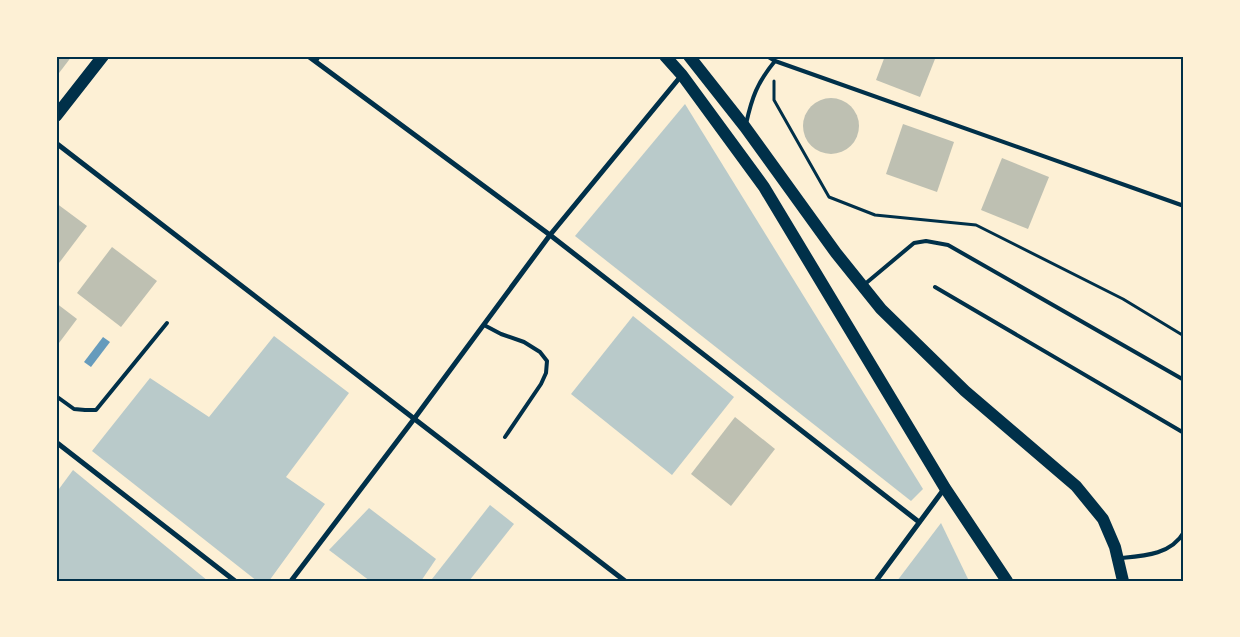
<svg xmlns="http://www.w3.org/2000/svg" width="1240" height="637" viewBox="0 0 1240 637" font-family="Barlow,sans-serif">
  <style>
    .green { fill: #b9caca }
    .water { fill: #669bbc }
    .building { fill: #bec0b2 }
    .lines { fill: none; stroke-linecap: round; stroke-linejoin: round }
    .path { stroke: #003049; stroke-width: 3 }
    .service { stroke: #003049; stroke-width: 4 }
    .minor { stroke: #003049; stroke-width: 5 }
    .primary { stroke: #003049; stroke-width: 12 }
    .neatline { fill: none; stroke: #003049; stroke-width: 2 }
  </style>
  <rect width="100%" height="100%" fill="#fdf0d5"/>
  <!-- green -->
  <g class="green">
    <path d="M685,104l238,385 -12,12 -336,-265z"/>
    <path d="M633,316l101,81 -62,78 -101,-81z"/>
    <path d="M274,336l75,57 -63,84 39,27 -56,77h-12l-165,-130 58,-73 59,39z"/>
    <path d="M73,470l135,111h-152v-88z"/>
    <path d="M490,505l24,19 -45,57h-34l-3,-2z"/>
    <path d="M369,508l67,51 -15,22h-51l-41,-31z"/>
    <path d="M941,523l28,58h-72z"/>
  </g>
  <!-- water -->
  <path class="water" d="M103,337l7,5 -19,25 -7,-5z"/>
  <!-- building -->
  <g class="building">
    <path d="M56,56h16l-16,21z"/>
    <path d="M885,56h43l7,3 -15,38 -44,-17z"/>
    <circle cx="831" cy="126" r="28"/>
    <path d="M903,124l51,18 -17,50 -51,-18z"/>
    <path d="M1002,158l47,19 -21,52 -47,-19z"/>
    <path d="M56,203l31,23 -31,41z"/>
    <path d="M112,247l45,34 -36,46 -44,-34z"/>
    <path d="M56,303l21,16 -21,28z"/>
    <path d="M735,417l40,32 -44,57 -40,-32z"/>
  </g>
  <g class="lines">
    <!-- path -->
    <path class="path" d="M774,81v19l55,97 46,18 101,10 147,74 61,37"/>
    <!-- service -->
    <g class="service">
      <path d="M767,56l8,5 409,145"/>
      <path d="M316,61l3,-5"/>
      <path d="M746,124c6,-27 11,-41 29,-63"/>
      <path d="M865,284l49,-41 12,-2 22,4 236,135"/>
      <path d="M935,287l249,146"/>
      <path d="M484,325l17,9 23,8 16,10 7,9 -1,12 -5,11 -36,53"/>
      <path d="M56,396l18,13 11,1h11l71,-87"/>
      <path d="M1120,558c23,-2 51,-3 64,-26"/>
    </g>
    <!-- minor -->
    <g class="minor">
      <path d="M308,56l242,179 369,287"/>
      <path d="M56,143l569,438"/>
      <path d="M56,442l179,139"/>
      <path d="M291,581l123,-162 136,-184 131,-159"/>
      <path d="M876,581l68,-92"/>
    </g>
    <!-- primary -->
    <g class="primary">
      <path d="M665,56l17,19 82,112 181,301 62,93"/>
      <path d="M689,56l56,71 91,126 45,56 84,82 111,95 27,33 12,28 8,34"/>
      <path d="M56,116l47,-60"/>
    </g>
  </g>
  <!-- border -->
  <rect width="1240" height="637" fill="none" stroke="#fdf0d5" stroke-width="115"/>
  <rect x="58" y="58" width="1124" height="522" class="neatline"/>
</svg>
